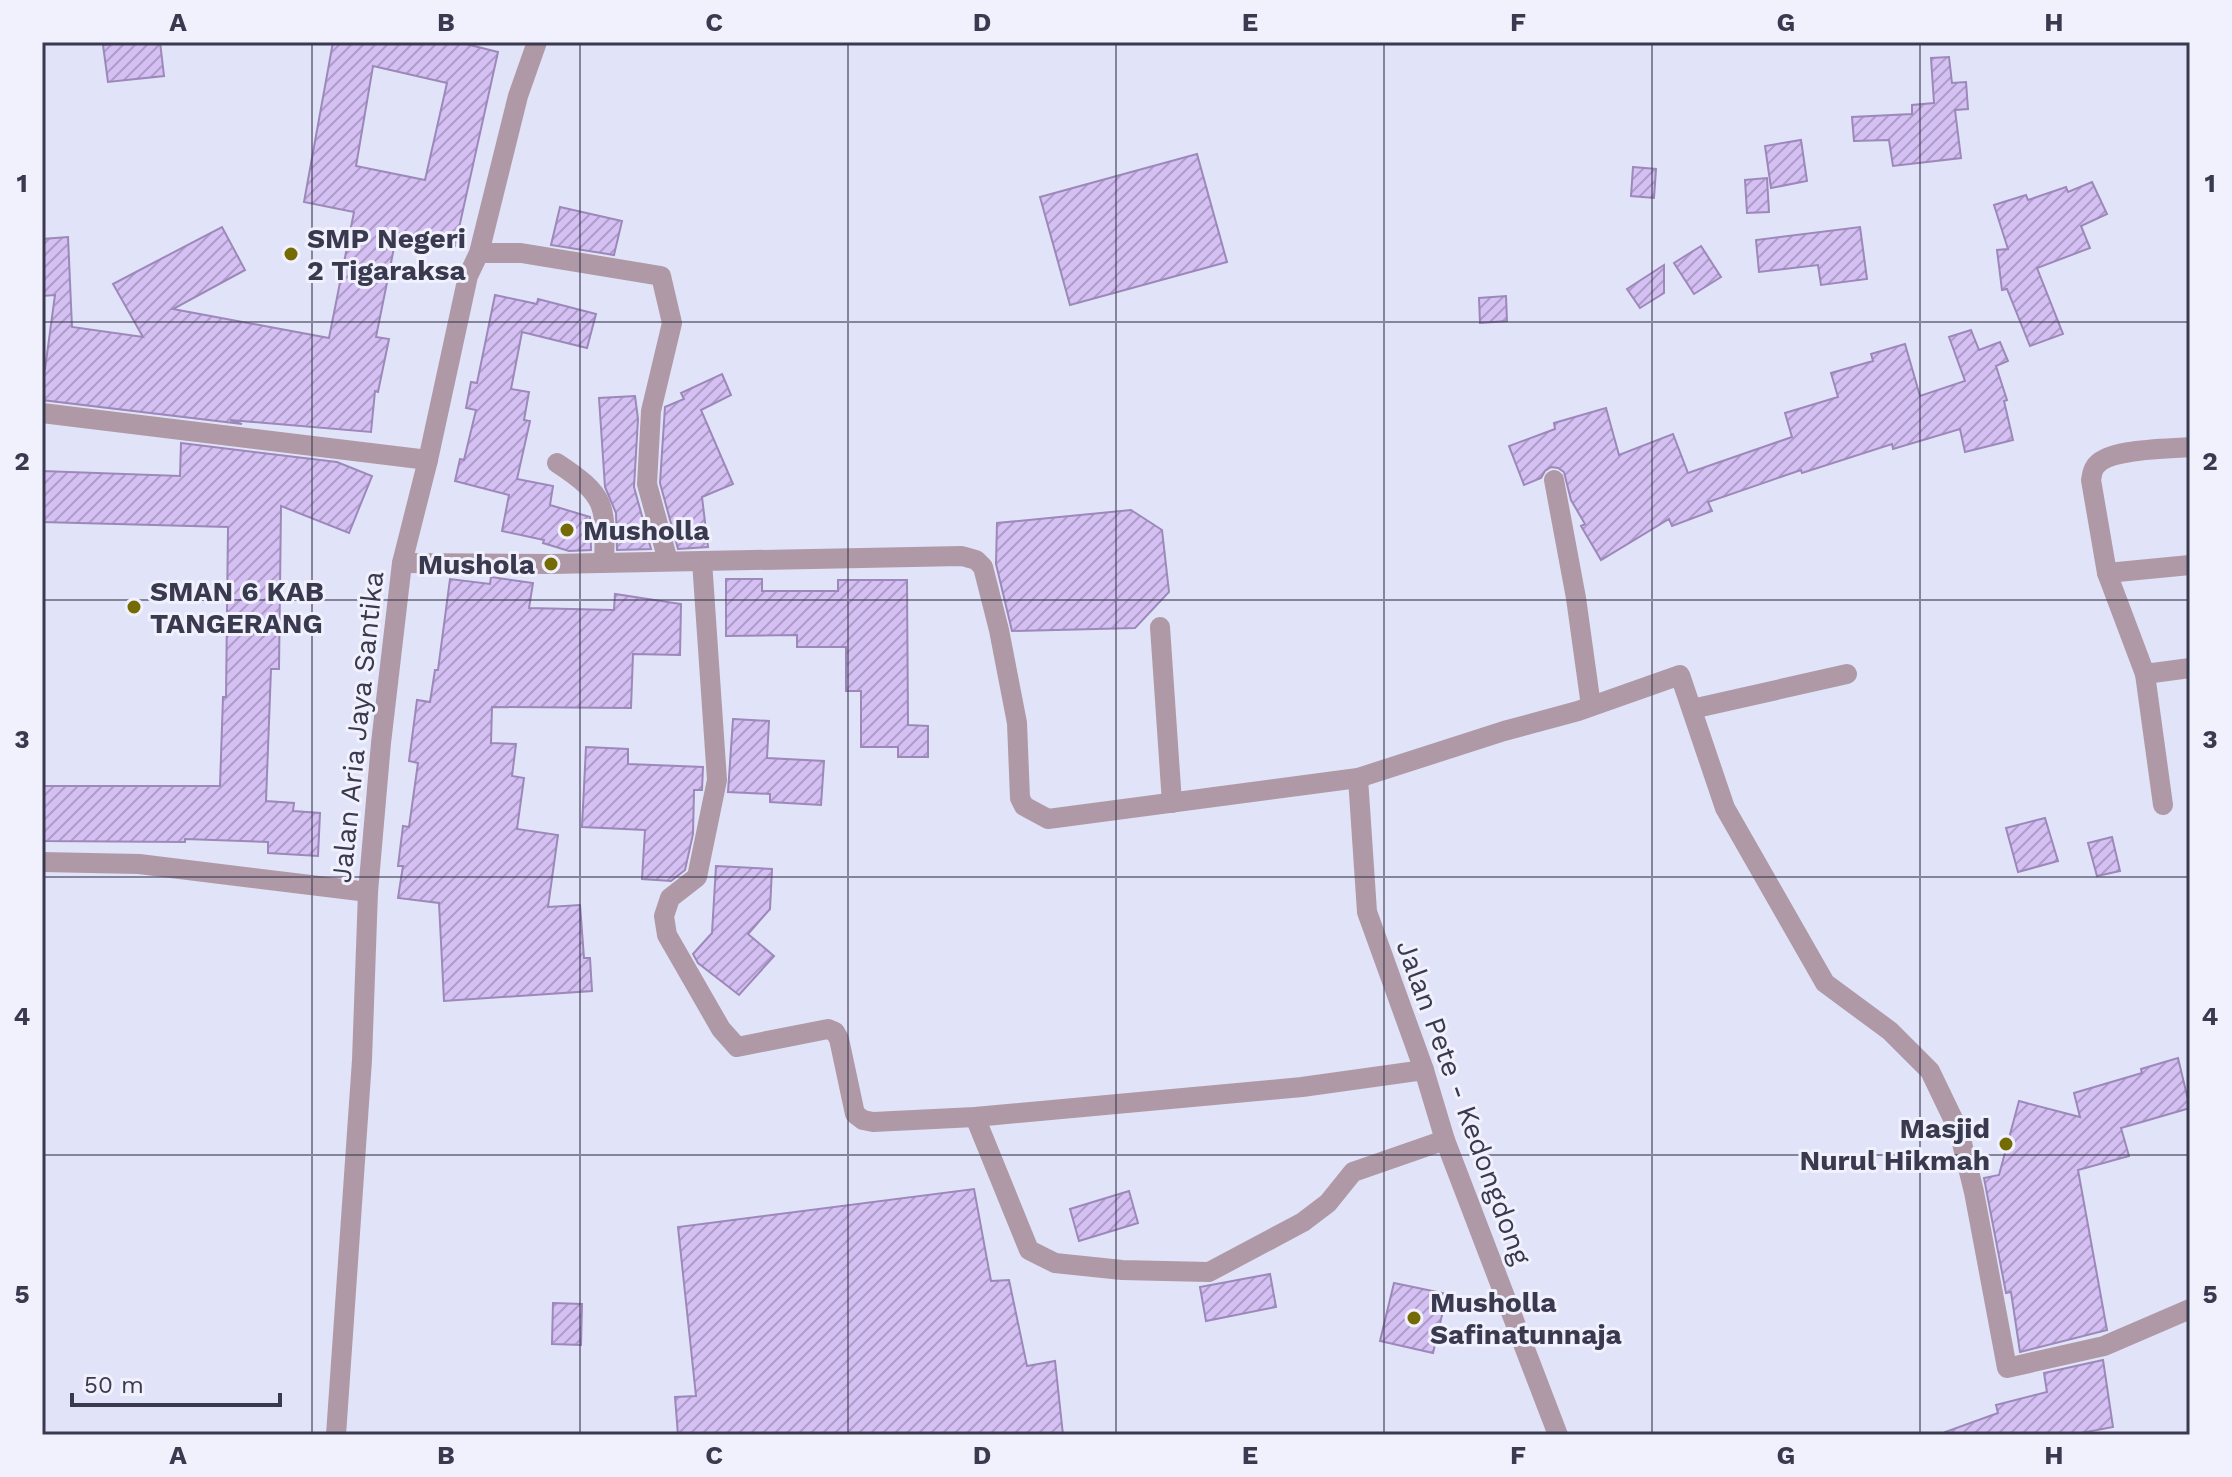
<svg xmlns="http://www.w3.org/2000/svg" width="2232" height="1477" viewBox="0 0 2232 1477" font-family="'Work Sans',sans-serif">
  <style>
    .building { fill: url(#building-hatch); stroke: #9c88b9; stroke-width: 2; fill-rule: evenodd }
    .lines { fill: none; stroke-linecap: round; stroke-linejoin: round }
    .minor { stroke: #b099a6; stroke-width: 20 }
    .grid { fill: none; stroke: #39394f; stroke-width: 2; stroke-opacity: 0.55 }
    .poi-dot { fill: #756b04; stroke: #f0f1fc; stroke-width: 3 }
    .labels { text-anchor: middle; stroke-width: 6; stroke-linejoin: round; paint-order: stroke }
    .poi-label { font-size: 28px; font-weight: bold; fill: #39394f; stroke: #f0f1fc; text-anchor: start }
    .street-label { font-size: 28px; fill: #39394f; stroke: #f0f1fc }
    .neatline { fill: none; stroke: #39394f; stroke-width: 3 }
    .grid-label { font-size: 26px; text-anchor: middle; font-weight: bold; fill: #39394f }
  </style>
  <defs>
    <pattern id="building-hatch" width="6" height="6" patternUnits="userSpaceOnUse" patternTransform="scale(2)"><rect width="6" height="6" fill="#d5c0f4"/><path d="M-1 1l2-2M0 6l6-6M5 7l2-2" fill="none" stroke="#ae9dc8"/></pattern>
  </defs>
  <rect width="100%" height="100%" fill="#e1e3f9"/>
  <!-- building -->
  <g class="building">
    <path d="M125,42h35l4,34 -56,6 -5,-37z"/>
    <path d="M333,42h125l40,10 -43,194 -58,-13 -21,104 13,2 -11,53 -3,-1 -4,41 -141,-12 12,4 -200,-24v-32l3,1 10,-74 -13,1v-57l26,-2 4,90 71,10 -30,-53 109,-57 23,43 -72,39 156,29 25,-126 -50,-10zM373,66l74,17 -22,97 -69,-14z"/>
    <path d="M1949,57l3,26 14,-1 2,27 -13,1 6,48 -68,8 -4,-26 -35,1 -2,-24 60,-3v-9l22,-2 -3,-45z"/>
    <path d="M1801,140l6,41 -36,7 -6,-42z"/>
    <path d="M1197,154l30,108 -157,43 -30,-108z"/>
    <path d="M1633,167l23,2 -2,29 -23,-2z"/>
    <path d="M1767,178l2,34 -22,1 -2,-33z"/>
    <path d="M2092,182l15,32 -26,12 9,22 -53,20 26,66 -33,12 -23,-57 -5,1 -5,-40 11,-1 -14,-44 32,-10 2,5 38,-13 2,5z"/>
    <path d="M560,207l62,14 -8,34 -63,-10z"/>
    <path d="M1860,227l7,52 -46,6 -3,-20 -59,7 -3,-32z"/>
    <path d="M1701,246l20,31 -27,17 -20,-31z"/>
    <path d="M1664,265v28l-24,15 -13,-19z"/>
    <path d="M495,295l42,9 1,-5 58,15 -9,34 -65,-16 -11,57 18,3 -5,28 6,1 -13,58 36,7 -3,19 40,12 1,33 -22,1 -26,-8 1,-3 -42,-9 7,-36 -54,-14 5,-22 4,1 12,-50 -10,-2 5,-26 6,1z"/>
    <path d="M1506,296l1,25 -27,2 -1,-25z"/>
    <path d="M1971,330l8,20 21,-8 8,19 -12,5 11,34 -3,1 9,39 -48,12 -5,-23 -67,20 -1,-5 -90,29 -1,-3 -93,32 4,9 -40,15 -3,-7 -68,41 -20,-34 4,-2 -14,-24 -7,-28 -6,-4 -7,-1 -6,4 -4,7 -17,7 -15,-39 46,-17 -1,-6 52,-15 13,47 54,-21 15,39 104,-36 -7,-24 53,-16 -7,-24 42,-12 -2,-7 34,-10 15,52 45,-15 -16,-44z"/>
    <path d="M722,374l9,21 -30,15 32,74 -31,13 6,50 -30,2 -18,-66 5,-76 19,-8 -3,-6z"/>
    <path d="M635,396l3,23 -4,68 17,62 -34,1 -1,-37 -11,-26 -6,-89z"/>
    <path d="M181,443l156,19 35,14 -23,57 -68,-27 -2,163h-8l-5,132 28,2 -1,8 27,2 -2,43 -50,-3v-11l-83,-3v3l-143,-1v-55h178l3,-89h3l2,-170 -186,-5v-51l138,5z"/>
    <path d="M1131,510l31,20 7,62 -34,36 -123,3 -16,-67 1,-41z"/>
    <path d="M491,577l42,6 -4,25 85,2 1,-16 66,10 -1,51 -47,-1 -2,54 -139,-1 -1,36 25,1 -4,32 12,2 -7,51 41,6 -10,72 32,-2 4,53h6l2,33 -148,10 -5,-98 -41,-5 5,-32h-5l5,-40 6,1 9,-64 -9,-2 8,-61 13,2 5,-32h3l12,-91 40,5z"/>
    <path d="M726,579h36v12h76v-11h69l1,145 20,1v31h-30v-10h-37v-56h-15v-44h-49v-12l-71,1z"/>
    <path d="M733,719l36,2 -2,37 57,3 -3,44 -51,-3v-8l-42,-2z"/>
    <path d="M586,747l42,2v15l75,3 -1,23h-8l-1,44 -8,36 -14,11 -29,-2 3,-49 -63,-3z"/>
    <path d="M2045,818l13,43 -40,11 -12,-44z"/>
    <path d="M2112,837l8,34 -23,5 -9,-33z"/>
    <path d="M716,866l56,3 -2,40 -22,25 26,22 -35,39 -41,-32 -5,-9 19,-21z"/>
    <path d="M2178,1058l12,50 -69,20 8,28 -51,14 29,160 -87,22 -9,-60 -5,1 -22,-115 15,-3 20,-74 61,16 -6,-24 68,-20 -1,-4z"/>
    <path d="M974,1189l17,92 18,-1 18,86 28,-5 8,74h-385l-3,-38 21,-1 -18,-169z"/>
    <path d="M1129,1191l9,32 -59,18 -9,-32z"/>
    <path d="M1270,1274l6,33 -70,14 -6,-34z"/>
    <path d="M1394,1283l53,11 -14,59 -53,-12z"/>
    <path d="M553,1303l29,1 -1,41 -29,-1z"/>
    <path d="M2103,1360l10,67 -42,8h-125l-1,-3 53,-19 -2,-8 51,-13 -3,-19z"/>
  </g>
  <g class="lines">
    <!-- minor -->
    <g class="minor">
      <path d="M479,253h42l140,23 11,47 -21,88 -4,73 21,77"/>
      <path d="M42,413l386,47"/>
      <path d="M2190,447c-21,2 -84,1 -95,20 -3,4 -3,9 -4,13l16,93 38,101 45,-6"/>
      <path d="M557,463c50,33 49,42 47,100"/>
      <path d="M1554,480l22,118 15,108"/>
      <path d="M702,561l15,219 -20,97 -27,21 -6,18 3,19 54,94 16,18 91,-18 7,3 4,7 16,75 8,6 10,2 102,-5 327,-30 122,-17"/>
      <path d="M402,563l149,1 411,-8 14,4 7,7 16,63 18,93 3,75 4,8 24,13 310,-41 146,-47 74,-20 102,-36 45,133 100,175 65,48 40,40 25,52 5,12 14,57 33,176 97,-22 86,-37"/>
      <path d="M2107,573l83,-8"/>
      <path d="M1160,627l12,176"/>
      <path d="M2145,674l18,131"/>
      <path d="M1692,709l155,-35"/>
      <path d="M1358,778l9,134 57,158 21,70 113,295"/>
      <path d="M42,862l97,2 229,28"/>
      <path d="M975,1117l54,133 26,13 67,7 87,2 94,-50 25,-19 25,-31 92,-32"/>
      <path d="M336,1435l26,-375 6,-168 13,-149 21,-180 26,-103 40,-184 11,-23 39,-157 19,-54"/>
    </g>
  </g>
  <!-- grid -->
  <path class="grid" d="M312,42v1393M580,42v1393M848,42v1393M1116,42v1393M1384,42v1393M1652,42v1393M1920,42v1393M42,322h2148M42,600h2148M42,877h2148M42,1155h2148"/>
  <!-- markers -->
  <g class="poi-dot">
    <circle cx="291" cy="254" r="8"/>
    <circle cx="567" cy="530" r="8"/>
    <circle cx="551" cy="564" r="8"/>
    <circle cx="134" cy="607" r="8"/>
    <circle cx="2006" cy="1144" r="8"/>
    <circle cx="1414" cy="1318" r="8"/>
  </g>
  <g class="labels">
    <!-- poi labels -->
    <g class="poi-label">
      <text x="307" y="248">SMP Negeri<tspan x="307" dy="32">2 Tigaraksa</tspan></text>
      <text x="583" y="540">Musholla</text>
      <text x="535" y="574" text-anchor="end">Mushola</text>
      <text x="150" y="601">SMAN 6 KAB<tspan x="150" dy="32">TANGERANG</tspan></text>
      <text x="1990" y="1138" text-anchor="end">Masjid<tspan x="1990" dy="32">Nurul Hikmah</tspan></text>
      <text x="1430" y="1312">Musholla<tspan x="1430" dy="32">Safinatunnaja</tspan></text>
    </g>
    <!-- street labels -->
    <g class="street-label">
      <text transform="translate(357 727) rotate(-84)" y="10">Jalan Aria Jaya Santika</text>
      <text transform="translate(1464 1102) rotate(70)" y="10">Jalan Pete - Kedongdong</text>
    </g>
  </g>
  <!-- border -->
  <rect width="2232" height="1477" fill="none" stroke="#f0f1fc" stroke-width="88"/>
  <!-- scale -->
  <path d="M72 1393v12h208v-12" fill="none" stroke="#39394f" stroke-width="4"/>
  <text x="84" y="1393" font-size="24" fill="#39394f" stroke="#f0f1fc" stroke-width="6" paint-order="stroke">50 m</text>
  <rect x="44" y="44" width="2144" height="1389" class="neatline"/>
  <g class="grid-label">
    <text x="178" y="31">A</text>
    <text x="446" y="31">B</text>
    <text x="714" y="31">C</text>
    <text x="982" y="31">D</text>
    <text x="1250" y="31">E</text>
    <text x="1518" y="31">F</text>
    <text x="1786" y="31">G</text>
    <text x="2054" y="31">H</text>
    <text x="22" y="192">1</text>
    <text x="2210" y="192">1</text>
    <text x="22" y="470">2</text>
    <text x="2210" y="470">2</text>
    <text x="22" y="748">3</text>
    <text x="2210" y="748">3</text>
    <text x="22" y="1025">4</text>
    <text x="2210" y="1025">4</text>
    <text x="22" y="1303">5</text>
    <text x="2210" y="1303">5</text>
    <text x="178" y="1464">A</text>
    <text x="446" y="1464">B</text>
    <text x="714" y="1464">C</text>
    <text x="982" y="1464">D</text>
    <text x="1250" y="1464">E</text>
    <text x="1518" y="1464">F</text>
    <text x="1786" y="1464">G</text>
    <text x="2054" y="1464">H</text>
  </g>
</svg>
